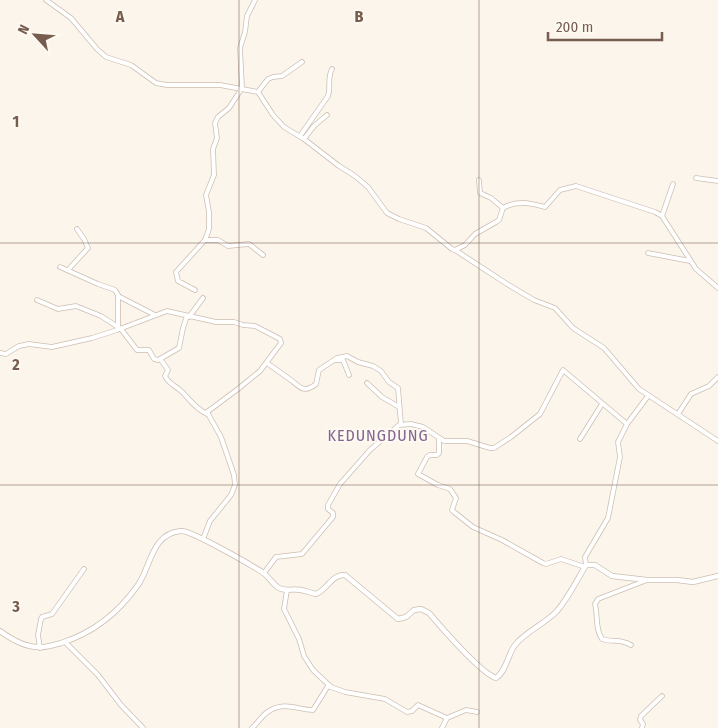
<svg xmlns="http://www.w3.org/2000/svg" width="718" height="728" viewBox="0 0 718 728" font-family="'Fira Sans Condensed',sans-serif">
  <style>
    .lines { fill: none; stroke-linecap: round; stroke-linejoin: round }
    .minor-casing { stroke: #cdbeb1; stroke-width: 5.5 }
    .tertiary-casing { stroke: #cdbeb1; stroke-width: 6 }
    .minor { stroke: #fff; stroke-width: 4 }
    .tertiary { stroke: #fff; stroke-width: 4.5 }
    .grid { fill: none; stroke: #765d4f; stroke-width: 1; stroke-opacity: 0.55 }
    .labels { text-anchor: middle; stroke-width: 4; stroke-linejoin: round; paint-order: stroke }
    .quarter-label { font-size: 16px; letter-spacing: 1px; fill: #846691; stroke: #fef9f1 }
    .grid-label { font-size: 16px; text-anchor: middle; font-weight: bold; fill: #765d4f; stroke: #fef9f1; stroke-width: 4; stroke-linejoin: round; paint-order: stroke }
  </style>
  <rect width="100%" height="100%" fill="#fcf5eb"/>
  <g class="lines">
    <defs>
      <g id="minor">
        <path d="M46,0l25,18 26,31 9,8 25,8 25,18 11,2h53l38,7 15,23 11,12 20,12 35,27 16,10 13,11 19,26 12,6 27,9 26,21 3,1 10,-5 10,-11 21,-12 3,-2 4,-12c14,-8 27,-5 42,-1l15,-17 16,-4 79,26 7,4 34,53 22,19"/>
        <path d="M258,92l10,-13 5,-2 9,-1 20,-14"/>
        <path d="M300,136l28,-40c3,-9 -1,-18 4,-27"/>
        <path d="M304,139l10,-13 13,-11"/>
        <path d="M696,178l22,3"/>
        <path d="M479,180l1,13 11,5 12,10"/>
        <path d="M662,216l11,-32"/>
        <path d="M205,240h13l10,6 21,-2 14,11"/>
        <path d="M455,250l52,34 27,16 21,8 18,20 31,20 35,41 79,52"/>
        <path d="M648,253l42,8"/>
        <path d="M60,267l38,17 17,6 3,5v32"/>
        <path d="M68,270l20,-22 -4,-9 -7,-10"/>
        <path d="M195,290l-17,-9 -2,-9 29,-32 4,-11v-17l-3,-17 8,-20 -1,-26 4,-11 -2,-15 3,-6 11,-9 13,-20 -2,-40 5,-16 2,-16 8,-16"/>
        <path d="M118,296l37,19"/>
        <path d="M37,300l21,9 18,-3 25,10 20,13 16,21h12l5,9 4,1 21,-12 4,-20 4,-12"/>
        <path d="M189,317l14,-19"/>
        <path d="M0,353l6,1 13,-8 10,-2 23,3 40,-9 25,-8 50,-19 49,11h18l9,3 12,1 25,13 1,4 -21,28 -22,18 -31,23 14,25 13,38 1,10 -4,10 -21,26 -7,18"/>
        <path d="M161,360l7,10 -3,6c3,7 9,9 15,14 9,8 14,18 27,24"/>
        <path d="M336,360h7l6,15"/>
        <path d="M267,363c7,5 14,10 21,15 11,7 14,17 28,6l3,-14 18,-12 10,-2 11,6 15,4 8,5 8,11 9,6 3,36"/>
        <path d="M367,383l15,14 17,10"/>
        <path d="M678,414l13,-20 18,-8 9,-9"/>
        <path d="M439,438v15l-2,2h-7l-3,2 -9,17 20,11 12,4 6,9 -4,12 2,2 19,15 29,13 41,23 3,1 15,-5 24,8"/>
        <path d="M580,439l22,-35"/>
        <path d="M586,565l-1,-8 23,-39 12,-61 -2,-15 9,-18 21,-28"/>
        <path d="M264,573l12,-16 26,-3 31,-37v-4l-5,-4v-4l12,-21 30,-34 29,-25 12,-1 12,3 21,14h23l23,7h4l17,-11 29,-23 23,-44 64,54"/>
        <path d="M287,590l-3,19 15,30 5,17 9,14 17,16"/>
        <path d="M65,642l33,33 23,30 22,23"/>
        <path d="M631,645c-13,-7 -18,-2 -29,-6 -7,-10 -4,-23 -7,-35l3,-5 49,-19"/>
        <path d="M40,648l-2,-13 3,-16 1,-2 10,-3 32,-45"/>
        <path d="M252,728c6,-5 10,-13 17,-17 16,-10 29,-1 44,-1l15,-24 17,6 40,7 22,13 5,-1 6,-6 29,13 19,-8 11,2"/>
        <path d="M442,728l5,-10"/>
        <path d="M642,728l1,-4 -3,-4 1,-4 21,-20"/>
      </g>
      <path id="tertiary" d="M0,631c11,8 24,16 38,16 8,1 16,-2 23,-4 32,-10 58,-31 77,-58 13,-19 14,-52 43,-54 10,-1 70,34 81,41 7,4 10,12 17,16 7,4 15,0 22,2 5,1 10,3 15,4 11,-4 16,-20 29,-19l53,44 8,-2 8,-7 7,-1 8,4c12,14 52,60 67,65 10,-6 12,-24 19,-33 11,-14 30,-21 42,-34 12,-14 20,-31 29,-46h9l17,11 35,4h30l16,2 25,-6"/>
    </defs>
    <!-- minor casing -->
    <use href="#minor" class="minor-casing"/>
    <!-- tertiary casing -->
    <use href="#tertiary" class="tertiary-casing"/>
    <!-- minor -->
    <use href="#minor" class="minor"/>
    <!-- tertiary -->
    <use href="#tertiary" class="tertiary"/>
  </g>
  <!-- grid -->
  <path class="grid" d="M239,0v728M479,0v728M0,243h718M0,485h718"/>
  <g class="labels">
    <!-- quarter labels -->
    <g class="quarter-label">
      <text x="378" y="441">KEDUNGDUNG</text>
    </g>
  </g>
  <g class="grid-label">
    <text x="120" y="22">A</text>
    <text x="359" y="22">B</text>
    <text x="16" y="127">1</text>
    <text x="16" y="370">2</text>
    <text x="16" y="612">3</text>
  </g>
  <!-- north arrow -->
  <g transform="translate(35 35) rotate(296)" stroke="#fef9f1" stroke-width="4" paint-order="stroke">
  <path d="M0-4L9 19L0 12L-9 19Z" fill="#765d4f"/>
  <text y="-8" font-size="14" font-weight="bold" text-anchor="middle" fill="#765d4f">N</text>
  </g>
  <!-- scale -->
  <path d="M548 32v8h114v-8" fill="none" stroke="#765d4f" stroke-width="2.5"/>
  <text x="556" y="32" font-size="15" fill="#765d4f" stroke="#fef9f1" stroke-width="4" paint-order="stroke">200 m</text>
</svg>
